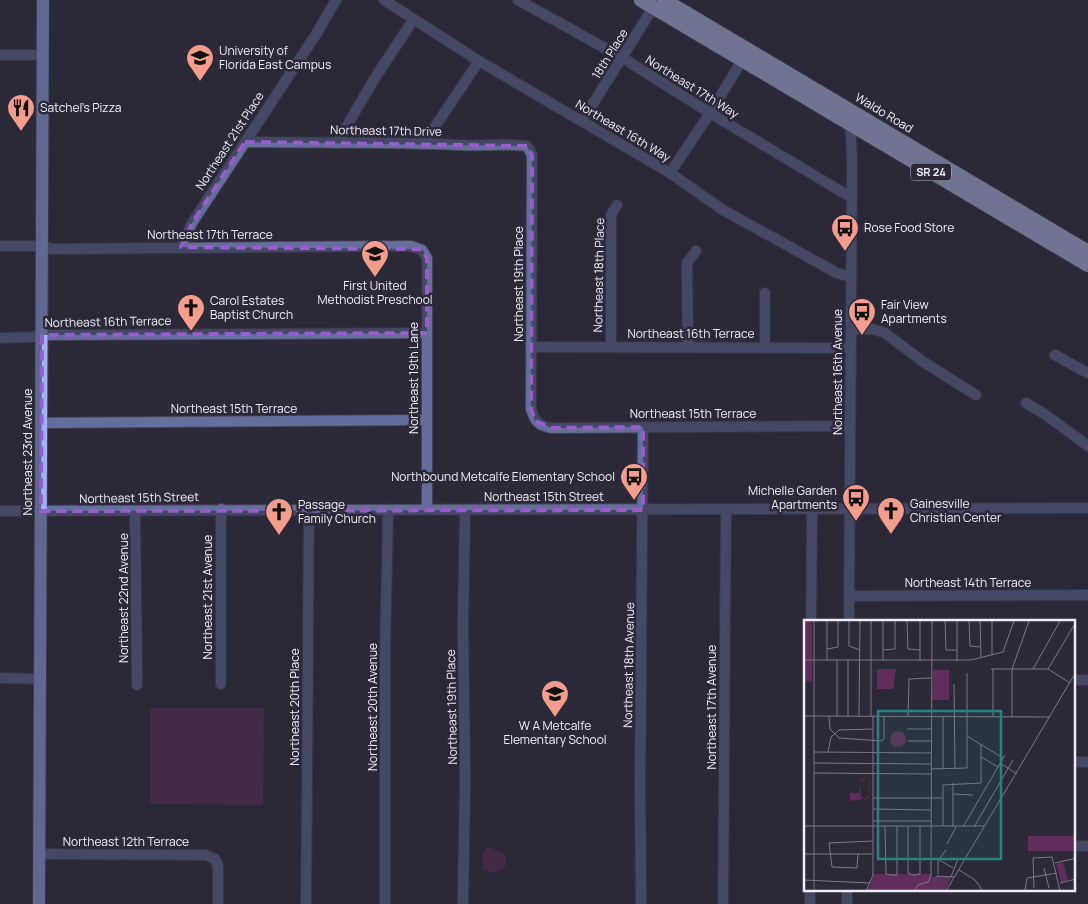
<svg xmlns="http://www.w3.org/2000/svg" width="1088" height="904" viewBox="0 0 1088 904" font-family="Manrope,sans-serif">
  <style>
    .green { fill: #612d5a }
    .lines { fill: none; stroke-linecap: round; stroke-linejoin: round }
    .minor-casing { stroke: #474453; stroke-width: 12 }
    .major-casing { stroke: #474453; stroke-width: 14 }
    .highway-casing { stroke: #474453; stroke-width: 16 }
    .minor { stroke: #636e9c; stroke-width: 10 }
    .major { stroke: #9fb1fe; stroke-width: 12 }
    .highway { stroke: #c3cffe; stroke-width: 14 }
    .marked { fill: none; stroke: #985ccd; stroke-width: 4; stroke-dasharray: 10 6; stroke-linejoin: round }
    .labels { text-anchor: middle; stroke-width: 5; stroke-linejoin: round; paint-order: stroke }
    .shield { fill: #2c2938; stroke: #b4b2be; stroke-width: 1 }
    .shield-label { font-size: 11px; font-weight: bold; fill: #efedf8 }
    .poi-label { font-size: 12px; fill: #efedf8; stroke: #2c2938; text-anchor: start }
    .street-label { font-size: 12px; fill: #efedf8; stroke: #2c2938 }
    .inset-road { fill: none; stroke: #7a7785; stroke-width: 1 }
    .view { fill: #25827c; fill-opacity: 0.15; stroke: #25827c; stroke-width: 2.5 }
    .inset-edge { fill: none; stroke: #efedf8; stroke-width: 2.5 }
  </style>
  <rect width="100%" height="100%" fill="#2c2938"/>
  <!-- green -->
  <g class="green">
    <path d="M150,708h114l-1,97 -113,-1z"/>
    <path d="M488,847l11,4 7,4c1,12 -1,14 -12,18l-11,-4 -1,-15z"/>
  </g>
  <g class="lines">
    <defs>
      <g id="minor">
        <path d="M384,0l95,61 191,112 53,37 114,63 14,4"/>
        <path d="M518,0l105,58 87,55 142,85"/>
        <path d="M0,55h43"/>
        <path d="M582,121l74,-118"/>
        <path d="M245,142c73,1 145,0 217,3 22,1 43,-2 65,1l5,9 -1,254c4,13 8,17 21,19l298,-2"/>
        <path d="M337,143l36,-62 40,-61"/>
        <path d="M424,143l55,-82"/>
        <path d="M670,173l40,-60 36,-59"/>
        <path d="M0,246h42l10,3 359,-3 11,4 5,8v252"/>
        <path d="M181,247l11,-24 123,-187 21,-36"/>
        <path d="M851,329h22l12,4 37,28 54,34"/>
        <path d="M0,338l33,-1 9,-2 385,-2"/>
        <path d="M531,347l320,1"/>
        <path d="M611,347v-132l6,-10"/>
        <path d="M688,347l-1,-84 9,-12"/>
        <path d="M765,347v-54"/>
        <path d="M1055,355l33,18"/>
        <path d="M1026,403l20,12 42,31"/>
        <path d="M42,423l384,-3"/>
        <path d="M221,509v175"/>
        <path d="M0,511l1088,-3"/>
        <path d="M135,511l2,174"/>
        <path d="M849,596l239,-1"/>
        <path d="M811,622l1,-113"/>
        <path d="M849,622l3,-461 -2,-41"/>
        <path d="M0,678l40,1"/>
        <path d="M1074,680h14"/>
        <path d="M1074,762h14"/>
        <path d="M1074,846h14"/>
        <path d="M40,854l166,1 9,4 3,7v38"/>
        <path d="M810,890v14"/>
        <path d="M847,890v14"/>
        <path d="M306,904l3,-394"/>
        <path d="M385,904v-251l3,-142"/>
        <path d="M463,904l2,-122 -2,-156 2,-116"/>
        <path d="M641,904l-1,-119 3,-358"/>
        <path d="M723,904l3,-395"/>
      </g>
      <path id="major" d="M39,904l4,-904"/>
      <g id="highway">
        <path d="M641,0l447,265"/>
        <path d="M664,0l424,252"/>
      </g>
    </defs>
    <!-- minor casing -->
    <use href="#minor" class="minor-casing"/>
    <!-- major casing -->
    <use href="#major" class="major-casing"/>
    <!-- highway casing -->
    <use href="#highway" class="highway-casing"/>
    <!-- minor -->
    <use href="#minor" class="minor"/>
    <!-- major -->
    <use href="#major" class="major"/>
    <!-- highway -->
    <use href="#highway" class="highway"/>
  </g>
  <!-- marked area -->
  <path d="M0 0H1088V904H0ZM245,142l282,4 5,9 -1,254 4,12 17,7 91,-1v83l-602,1 1,-176 385,-2v-75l-5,-9 -241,-2 11,-24z" fill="#2c2938" fill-opacity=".55" fill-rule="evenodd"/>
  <path class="marked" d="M245,142l282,4 5,9 -1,254 4,12 17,7 91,-1v83l-602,1 1,-176 385,-2v-75l-5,-9 -241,-2 11,-24z"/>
  <!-- icons -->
  <defs>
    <symbol id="university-pin" viewBox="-11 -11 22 30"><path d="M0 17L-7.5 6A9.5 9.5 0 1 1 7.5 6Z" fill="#f49d8c" stroke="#2c2938"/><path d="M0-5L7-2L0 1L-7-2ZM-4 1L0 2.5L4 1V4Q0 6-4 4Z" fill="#111"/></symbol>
    <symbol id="restaurant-pin" viewBox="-11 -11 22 30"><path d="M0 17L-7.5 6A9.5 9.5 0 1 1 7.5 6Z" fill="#f49d8c" stroke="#2c2938"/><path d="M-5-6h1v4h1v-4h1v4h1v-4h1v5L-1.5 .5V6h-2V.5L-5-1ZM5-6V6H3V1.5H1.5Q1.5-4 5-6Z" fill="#111"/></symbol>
    <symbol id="bus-pin" viewBox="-11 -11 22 30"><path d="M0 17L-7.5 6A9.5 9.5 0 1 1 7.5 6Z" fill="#f49d8c" stroke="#2c2938"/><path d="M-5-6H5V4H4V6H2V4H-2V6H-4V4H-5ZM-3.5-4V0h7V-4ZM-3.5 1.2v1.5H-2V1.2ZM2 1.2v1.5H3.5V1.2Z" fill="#111"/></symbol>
    <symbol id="school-pin" viewBox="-11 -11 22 30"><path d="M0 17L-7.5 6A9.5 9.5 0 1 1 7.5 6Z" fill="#f49d8c" stroke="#2c2938"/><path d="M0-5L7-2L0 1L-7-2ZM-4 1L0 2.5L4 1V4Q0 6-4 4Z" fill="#111"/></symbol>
    <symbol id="church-pin" viewBox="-11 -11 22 30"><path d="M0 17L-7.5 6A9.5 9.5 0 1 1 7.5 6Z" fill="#f49d8c" stroke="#2c2938"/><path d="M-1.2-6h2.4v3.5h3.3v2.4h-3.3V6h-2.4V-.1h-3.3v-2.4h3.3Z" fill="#111"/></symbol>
  </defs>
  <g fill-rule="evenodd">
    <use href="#university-pin" x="184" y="42" width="32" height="43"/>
    <use href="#restaurant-pin" x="5" y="92" width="32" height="43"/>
    <use href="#bus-pin" x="829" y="212" width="32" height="43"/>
    <use href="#school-pin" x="359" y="238" width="32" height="43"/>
    <use href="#church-pin" x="175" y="292" width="32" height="43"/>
    <use href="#bus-pin" x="846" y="296" width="32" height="43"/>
    <use href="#bus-pin" x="618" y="461" width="32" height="43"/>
    <use href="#bus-pin" x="840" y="482" width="32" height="43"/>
    <use href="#church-pin" x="875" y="495" width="32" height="43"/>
    <use href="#church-pin" x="263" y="496" width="32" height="43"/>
    <use href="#school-pin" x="539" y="678" width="32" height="43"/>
  </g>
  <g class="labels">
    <!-- shield labels -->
    <rect class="shield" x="911" y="163.5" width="40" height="17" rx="4"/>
    <g class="shield-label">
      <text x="931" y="176">SR 24</text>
    </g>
    <!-- poi labels -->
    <g class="poi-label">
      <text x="219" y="55">University of<tspan x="219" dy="14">Florida East Campus</tspan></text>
      <text x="40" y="112">Satchel's Pizza</text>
      <text x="864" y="232">Rose Food Store</text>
      <text x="375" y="290" text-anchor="middle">First United<tspan x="375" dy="14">Methodist Preschool</tspan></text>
      <text x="210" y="305">Carol Estates<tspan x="210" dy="14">Baptist Church</tspan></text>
      <text x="881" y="309">Fair View<tspan x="881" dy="14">Apartments</tspan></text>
      <text x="615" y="481" text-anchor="end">Northbound Metcalfe Elementary School</text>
      <text x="837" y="495" text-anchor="end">Michelle Garden<tspan x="837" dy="14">Apartments</tspan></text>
      <text x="910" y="508">Gainesville<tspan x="910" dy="14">Christian Center</tspan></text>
      <text x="298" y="509">Passage<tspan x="298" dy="14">Family Church</tspan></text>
      <text x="555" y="730" text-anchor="middle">W A Metcalfe<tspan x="555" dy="14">Elementary School</tspan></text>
    </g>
    <!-- street labels -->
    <g class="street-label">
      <text transform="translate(610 54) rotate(-58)" y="4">18th Place</text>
      <text transform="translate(692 87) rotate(32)" y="4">Northeast 17th Way</text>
      <text transform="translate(884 113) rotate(31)" y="4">Waldo Road</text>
      <text transform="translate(386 131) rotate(1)" y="4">Northeast 17th Drive</text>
      <text transform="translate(623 131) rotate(31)" y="4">Northeast 16th Way</text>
      <text transform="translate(230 141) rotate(-57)" y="4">Northeast 21st Place</text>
      <text x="210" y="239">Northeast 17th Terrace</text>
      <text transform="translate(599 275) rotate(-89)" y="4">Northeast 18th Place</text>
      <text transform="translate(519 284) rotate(-90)" y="4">Northeast 19th Place</text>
      <text transform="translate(108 322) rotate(-1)" y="4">Northeast 16th Terrace</text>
      <text x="691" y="338">Northeast 16th Terrace</text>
      <text transform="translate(838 372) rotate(-90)" y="4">Northeast 16th Avenue</text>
      <text transform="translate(414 378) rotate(-90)" y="4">Northeast 19th Lane</text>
      <text x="234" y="413">Northeast 15th Terrace</text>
      <text x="693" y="418">Northeast 15th Terrace</text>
      <text transform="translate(28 452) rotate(-90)" y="4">Northeast 23rd Avenue</text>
      <text x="544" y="501">Northeast 15th Street</text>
      <text transform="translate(139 498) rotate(-1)" y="4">Northeast 15th Street</text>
      <text x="968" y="587">Northeast 14th Terrace</text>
      <text transform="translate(208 597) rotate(-90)" y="4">Northeast 21st Avenue</text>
      <text transform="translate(124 598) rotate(-90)" y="4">Northeast 22nd Avenue</text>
      <text transform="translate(629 665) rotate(-89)" y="4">Northeast 18th Avenue</text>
      <text transform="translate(295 707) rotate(-90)" y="4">Northeast 20th Place</text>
      <text transform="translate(373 707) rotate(-90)" y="4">Northeast 20th Avenue</text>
      <text transform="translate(452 707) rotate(-91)" y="4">Northeast 19th Place</text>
      <text transform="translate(712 707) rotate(-90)" y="4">Northeast 17th Avenue</text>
      <text x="126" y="846">Northeast 12th Terrace</text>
    </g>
  </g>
  <!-- overview -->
  <g transform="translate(804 620)">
    <rect width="271" height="271" fill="#2c2938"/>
    <path d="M0,1h8v61l-8,-1zM73,49h19l-3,20h-16zM129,50h16v30h-17zM86 119a8 8 0 1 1 16 0a8 8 0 1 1-16 0ZM60,157l6,4 -1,17 -19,3v-8h9l1,-12zM61,158l4,3v14l-4,5 -4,-3 -1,-15zM224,216h47v15h-47zM259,242l5,18 -7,2 -5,-18zM70,254h56l2,3h19l-6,14h-77z" fill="#612d5a" fill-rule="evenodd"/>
    <path class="inset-road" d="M23,1v39M45,1v25l11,4M103,1l1,28 12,1M116,1v40M141,1l1,29h11M153,1v40M165,1l1,25 10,1M176,1l1,36M23,29l11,-2v-26M79,30l12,-1v-28M188,35v-34M0,40h167l32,-8 11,-31M33,40v56M44,40v56M79,40v-39M187,49h57l22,14M229,49l27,-48M244,49l28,-47M150,64l1,85M0,66v23M0,96l246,1M25,96l1,13 9,9 42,3 3,-2v-23M55,96l1,-95M67,96v-95M104,96l1,-37 22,-1M139,97v52M189,97v-48M208,97v-48l17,-48M103,109h24M163,116l36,22M104,121h23M10,132l117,1M24,132l3,-15 8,-7 34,-1M177,137l17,10M10,143l117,1M196,143l17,11M127,149l36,-1v-95M10,153l117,1M149,174l20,1M69,178h69M69,189l58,1M69,201h58M0,206h180M81,206l1,48 7,1h4v-49M104,206v47l5,2 7,-1v-48M139,206v-41l38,-2v-39M149,207v-44M159,207l42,-72M170,207l39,-67M143,224l9,-17M0,234h69M54,234l-1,14 -25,-1 -3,-24 44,-2M135,240l14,8M251,243l21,-5M240,248l5,20M155,250l16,10 8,11M134,254v-13l8,-11M132,256l18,1M147,257l7,-18M0,260l66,3M256,263l16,-4M230,268l-1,-30 19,-1 8,34M10,271v-270M62,271l7,-16v-159M110,271l4,-6 10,-3 3,-6 1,-255M142,271l130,-219M221,271l2,-13 30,-5"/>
    <path class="view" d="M74,91h123v148h-123z"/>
    <rect width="271" height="271" class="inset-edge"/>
  </g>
</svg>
